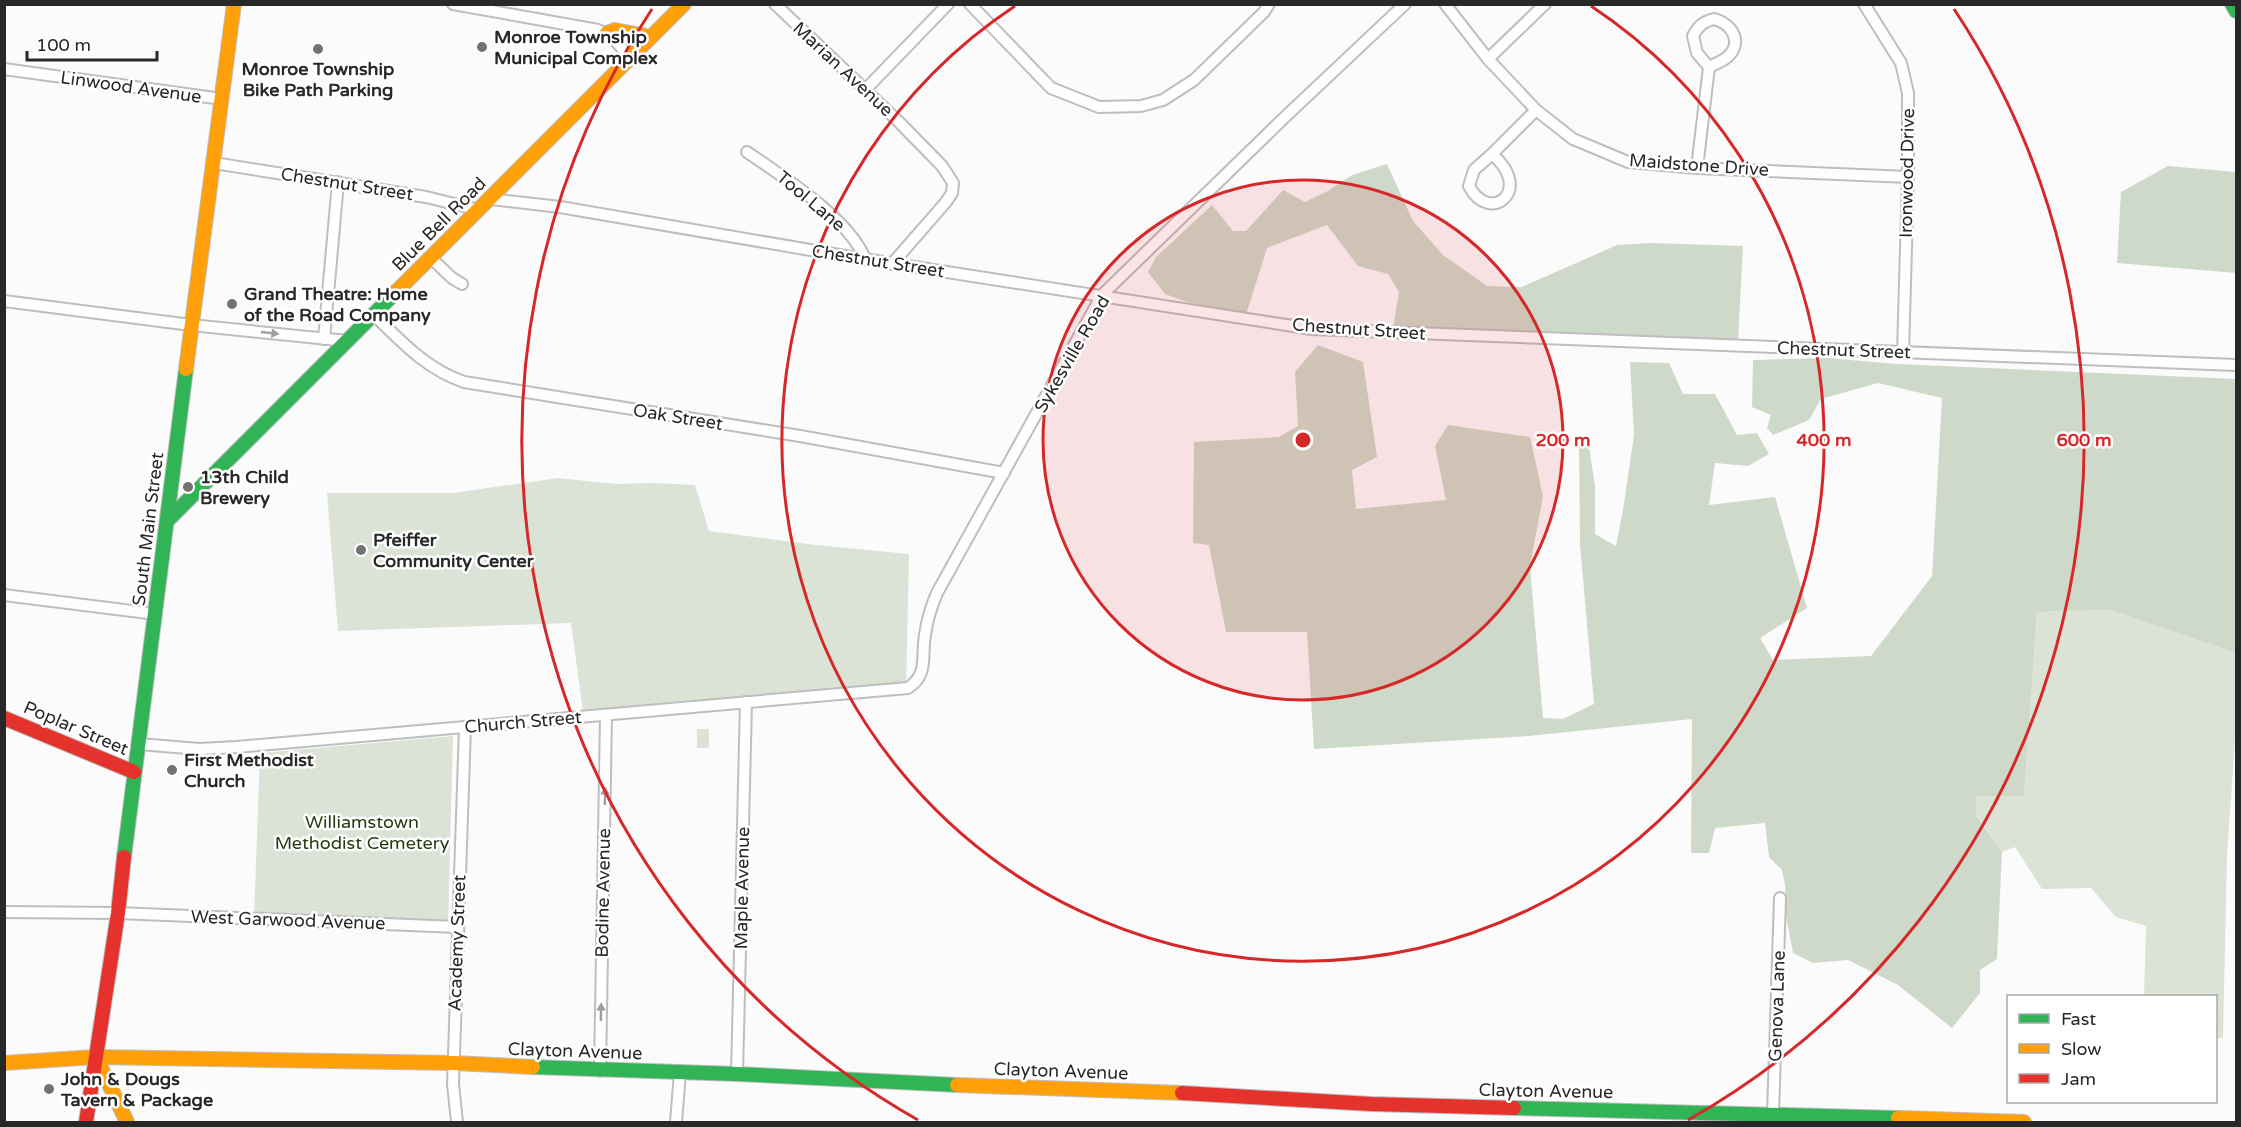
<svg xmlns="http://www.w3.org/2000/svg" width="2241" height="1127" viewBox="0 0 2241 1127" font-family="'Varela Round',sans-serif">
  <style>
    .green { fill: #dbe3d6 }
    .forest { fill: #cfd9c9 }
    .lines { fill: none; stroke-linecap: round; stroke-linejoin: round }
    .street-casing { stroke: #bebebf; stroke-width: 14 }
    .fast-casing { stroke: #bebebf; stroke-width: 16 }
    .slow-casing { stroke: #bebebf; stroke-width: 16 }
    .jam-casing { stroke: #bebebf; stroke-width: 16 }
    .street { stroke: #fffeff; stroke-width: 10 }
    .fast { stroke: #30b455; stroke-width: 14 }
    .slow { stroke: #ff9f0a; stroke-width: 14 }
    .jam { stroke: #e5322d; stroke-width: 14 }
    .oneway { fill: #9e9e9f }
    .ring { fill: none; stroke: #d62828; stroke-width: 3 }
    .poi-dot { fill: #727273; stroke: #fff; stroke-width: 2 }
    .labels { text-anchor: middle; stroke-width: 5; stroke-linejoin: round; paint-order: stroke }
    .poi-label { font-size: 18px; font-weight: bold; fill: #282829; stroke: #fff; text-anchor: start }
    .street-label { font-size: 18px; fill: #282829; stroke: #fff }
    .park-label { font-size: 18px; fill: #233c0e; stroke: #fff }
    .centre { fill: #d62828; stroke: #fff; stroke-width: 3 }
    .ring-label { font-size: 18px; text-anchor: middle; font-weight: bold; fill: #d62828; stroke: #fff; stroke-width: 5; stroke-linejoin: round; paint-order: stroke }
  </style>
  <rect width="100%" height="100%" fill="#fcfbfc"/>
  <!-- green -->
  <g class="green">
    <path d="M558,478l58,6 37,-1 42,2 14,46 107,14 93,9 -3,133 -322,32 -13,-96 -233,8 -11,-138h126z"/>
    <path d="M2110,610l126,43v74l-9,128 -4,183h-7v-42h-72l2,-70 -30,-9 -25,-29 -49,1 -27,-42 -13,5 -26,-38v-18h48l13,-184z"/>
    <rect x="697" y="729" width="12" height="19"/>
    <path d="M453,736l-5,188 -194,-8 6,-163z"/>
  </g>
  <!-- forest -->
  <g class="forest">
    <path d="M1387,164l26,57 30,34 44,31 35,1 95,-42 35,-2 91,3 -5,96 -345,-13 6,-37 -11,-18 -30,-8 -31,-41 -60,23 -21,67 -59,-13 -22,-8 -17,-22 8,-15 56,-52 21,26h13l37,-41 22,12 23,-11 24,-16z"/>
    <path d="M2168,166l68,6v101l-119,-10 4,-71z"/>
    <path d="M1318,345l45,17 14,95 -25,13 4,39 90,-9 -11,-54 13,-21 82,12 13,59 -13,70 13,152 20,1 31,-15 -14,-160 -1,-107 9,3 7,46v48l21,12 7,-36 11,-75 -4,-73 39,1 14,31h32l22,41 20,-2 12,21 -21,12 -33,-3 -6,42 66,-8 32,111 -47,30 13,22 98,-4 61,-80 10,-178 -64,-15 -57,16 -12,21 -36,15 -6,-7 4,-13 -19,-8 1,-47 74,-2 70,6 339,15v274l-126,-43 -73,2 -13,184h-48v19l26,37 -5,107 -17,11v23l-28,35 -54,-43 -50,-25 -35,3 -20,-10 -7,-37 -1,-31 -3,-15 -13,-13 -4,-34 -50,5 -6,25h-18l1,-134 -163,17 -215,13 -7,-117h-81l-17,-87 -16,-2 1,-101 85,-5 19,-11 -3,-54z"/>
  </g>
  <g class="lines">
    <defs>
      <g id="street">
        <path d="M453,4l145,26 13,6 20,22"/>
        <path d="M775,4l124,118 43,44 11,17 -1,10 -6,9 -54,62"/>
        <path d="M970,4l81,84 48,19 42,-1 22,-6 31,-20 70,-68 5,-8"/>
        <path d="M1445,4l43,55 48,51 37,29 55,23 69,6 211,9"/>
        <path d="M1864,4l37,59 7,30v84l-5,176"/>
        <path d="M1714,19c19,5 30,25 12,39 -5,4 -11,6 -17,9l-12,-14 -4,-17c5,-10 10,-14 21,-17z"/>
        <path d="M1488,59l57,-55"/>
        <path d="M4,69l218,30"/>
        <path d="M866,89l82,-85"/>
        <path d="M747,152c36,25 102,66 118,107"/>
        <path d="M1492,154c43,37 -3,71 -23,32l5,-16 18,-16 44,-44"/>
        <path d="M214,163l212,34 53,13"/>
        <path d="M1697,168l12,-101"/>
        <path d="M491,199l69,8 291,50 461,72 924,36"/>
        <path d="M431,258l21,20 10,6"/>
        <path d="M4,301l187,24 157,16"/>
        <path d="M374,315c28,27 52,54 90,67l336,54 204,37"/>
        <path d="M324,339l14,-157"/>
        <path d="M4,595l152,19"/>
        <path d="M139,744l60,5 38,-2 671,-59c21,-14 13,-31 17,-53 2,-15 6,-28 12,-42l165,-298 184,-179 119,-112"/>
        <path d="M4,912l114,1 339,14"/>
        <path d="M600,1071l6,-355"/>
        <path d="M737,1074l9,-372"/>
        <path d="M1773,1114l7,-216"/>
        <path d="M457,1122l-4,-38 12,-357"/>
        <path d="M676,1122l4,-50"/>
      </g>
      <g id="fast">
        <path d="M2232,4l4,7"/>
        <path d="M168,520l229,-229"/>
        <path d="M124,857l62,-488"/>
        <path d="M533,1067l204,7 220,11"/>
        <path d="M1514,1108l384,10"/>
      </g>
      <g id="slow">
        <path d="M607,33l8,-3 36,7"/>
        <path d="M397,291l287,-287"/>
        <path d="M186,369l48,-365"/>
        <path d="M96,1057l358,6 79,4"/>
        <path d="M4,1063l92,-6 31,65"/>
        <path d="M957,1085l225,8"/>
        <path d="M1898,1118l126,4"/>
      </g>
      <g id="jam">
        <path d="M4,718l130,54"/>
        <path d="M1182,1093l189,11 143,4"/>
        <path d="M86,1122l32,-209 6,-56"/>
      </g>
    </defs>
    <!-- street casing -->
    <use href="#street" class="street-casing"/>
    <!-- fast casing -->
    <use href="#fast" class="fast-casing"/>
    <!-- slow casing -->
    <use href="#slow" class="slow-casing"/>
    <!-- jam casing -->
    <use href="#jam" class="jam-casing"/>
    <!-- street -->
    <use href="#street" class="street"/>
    <!-- fast -->
    <use href="#fast" class="fast"/>
    <!-- slow -->
    <use href="#slow" class="slow"/>
    <!-- jam -->
    <use href="#jam" class="jam"/>
  </g>
  <!-- one-way arrows -->
  <defs><path id="oneway-solid" d="M-6-.8H1V-3.2L6.5 0L1 3.2V.8H-6Z" transform="scale(1.5)"/></defs>
  <g class="oneway">
    <use href="#oneway-solid" transform="translate(270 333) rotate(6)"/>
    <use href="#oneway-solid" transform="translate(605 796) rotate(-89)"/>
    <use href="#oneway-solid" transform="translate(601 1012) rotate(-89)"/>
  </g>
  <!-- distance rings -->
  <circle cx="1303" cy="440" r="260" fill="#d62828" fill-opacity=".12"/>
  <g class="ring">
    <circle cx="1303" cy="440" r="260"/>
    <path d="M1591 6A521 521 0 1 1 1015 6"/>
    <path d="M918 1120A781 781 0 0 1 652 9M1954 9A781 781 0 0 1 1688 1120"/>
  </g>
  <!-- markers -->
  <g class="poi-dot">
    <circle cx="482" cy="47" r="6"/>
    <circle cx="318" cy="49" r="6"/>
    <circle cx="232" cy="304" r="6"/>
    <circle cx="188" cy="487" r="6"/>
    <circle cx="361" cy="550" r="6"/>
    <circle cx="172" cy="770" r="6"/>
    <circle cx="49" cy="1089" r="6"/>
  </g>
  <g class="labels">
    <!-- poi labels -->
    <g class="poi-label">
      <text x="494" y="43">Monroe Township<tspan x="494" dy="21">Municipal Complex</tspan></text>
      <text x="318" y="75" text-anchor="middle">Monroe Township<tspan x="318" dy="21">Bike Path Parking</tspan></text>
      <text x="244" y="300">Grand Theatre: Home<tspan x="244" dy="21">of the Road Company</tspan></text>
      <text x="200" y="483">13th Child<tspan x="200" dy="21">Brewery</tspan></text>
      <text x="373" y="546">Pfeiffer<tspan x="373" dy="21">Community Center</tspan></text>
      <text x="184" y="766">First Methodist<tspan x="184" dy="21">Church</tspan></text>
      <text x="61" y="1085">John &amp; Dougs<tspan x="61" dy="21">Tavern &amp; Package</tspan></text>
    </g>
    <!-- street labels -->
    <g class="street-label">
      <text transform="translate(843 69) rotate(43)" y="6">Marian Avenue</text>
      <text transform="translate(131 87) rotate(8)" y="6">Linwood Avenue</text>
      <text transform="translate(1699 165) rotate(4)" y="6">Maidstone Drive</text>
      <text transform="translate(1907 173) rotate(-89)" y="6">Ironwood Drive</text>
      <text transform="translate(347 184) rotate(9)" y="6">Chestnut Street</text>
      <text transform="translate(811 201) rotate(40)" y="6">Tool Lane</text>
      <text transform="translate(439 224) rotate(-45)" y="6">Blue Bell Road</text>
      <text transform="translate(878 261) rotate(9)" y="6">Chestnut Street</text>
      <text transform="translate(1359 329) rotate(4)" y="6">Chestnut Street</text>
      <text transform="translate(1844 350) rotate(2)" y="6">Chestnut Street</text>
      <text transform="translate(1072 354) rotate(-60)" y="6">Sykesville Road</text>
      <text transform="translate(678 417) rotate(9)" y="6">Oak Street</text>
      <text transform="translate(148 529) rotate(-83)" y="6">South Main Street</text>
      <text transform="translate(523 722) rotate(-5)" y="6">Church Street</text>
      <text transform="translate(76 728) rotate(23)" y="6">Poplar Street</text>
      <text transform="translate(742 888) rotate(-89)" y="6">Maple Avenue</text>
      <text transform="translate(603 893) rotate(-89)" y="6">Bodine Avenue</text>
      <text transform="translate(288 920) rotate(2)" y="6">West Garwood Avenue</text>
      <text transform="translate(457 943) rotate(-88)" y="6">Academy Street</text>
      <text transform="translate(1777 1006) rotate(-88)" y="6">Genova Lane</text>
      <text transform="translate(575 1051) rotate(2)" y="6">Clayton Avenue</text>
      <text transform="translate(1061 1071) rotate(2)" y="6">Clayton Avenue</text>
      <text transform="translate(1546 1091) rotate(1)" y="6">Clayton Avenue</text>
    </g>
    <!-- park labels -->
    <g class="park-label">
      <text x="362" y="828">Williamstown<tspan x="362" dy="21">Methodist Cemetery</tspan></text>
    </g>
  </g>
  <circle cx="1303" cy="440" r="9" class="centre"/>
  <g class="ring-label">
    <text x="1563" y="446">200 m</text>
    <text x="1824" y="446">400 m</text>
    <text x="2084" y="446">600 m</text>
  </g>
  <!-- border -->
  <rect width="2241" height="1127" fill="none" stroke="#282829" stroke-width="12"/>
  <!-- legend -->
  <rect x="2007" y="995" width="210" height="108" fill="#ffffff" stroke="#a9a9a9" stroke-width="1.5"/>
  <rect x="2019" y="1014" width="30" height="9" fill="#30b455" stroke="#a9a9a9" stroke-width="1.5"/>
  <text x="2061" y="1025" font-size="18" fill="#282829">Fast</text>
  <rect x="2019" y="1044" width="30" height="9" fill="#ff9f0a" stroke="#a9a9a9" stroke-width="1.5"/>
  <text x="2061" y="1055" font-size="18" fill="#282829">Slow</text>
  <rect x="2019" y="1074" width="30" height="9" fill="#e5322d" stroke="#a9a9a9" stroke-width="1.5"/>
  <text x="2061" y="1085" font-size="18" fill="#282829">Jam</text>
  <!-- scale -->
  <path d="M27 51v9h130v-9" fill="none" stroke="#282829" stroke-width="3"/>
  <text x="36" y="51" font-size="18" fill="#282829" stroke="#ffffff" stroke-width="4.5" paint-order="stroke">100 m</text>
</svg>
